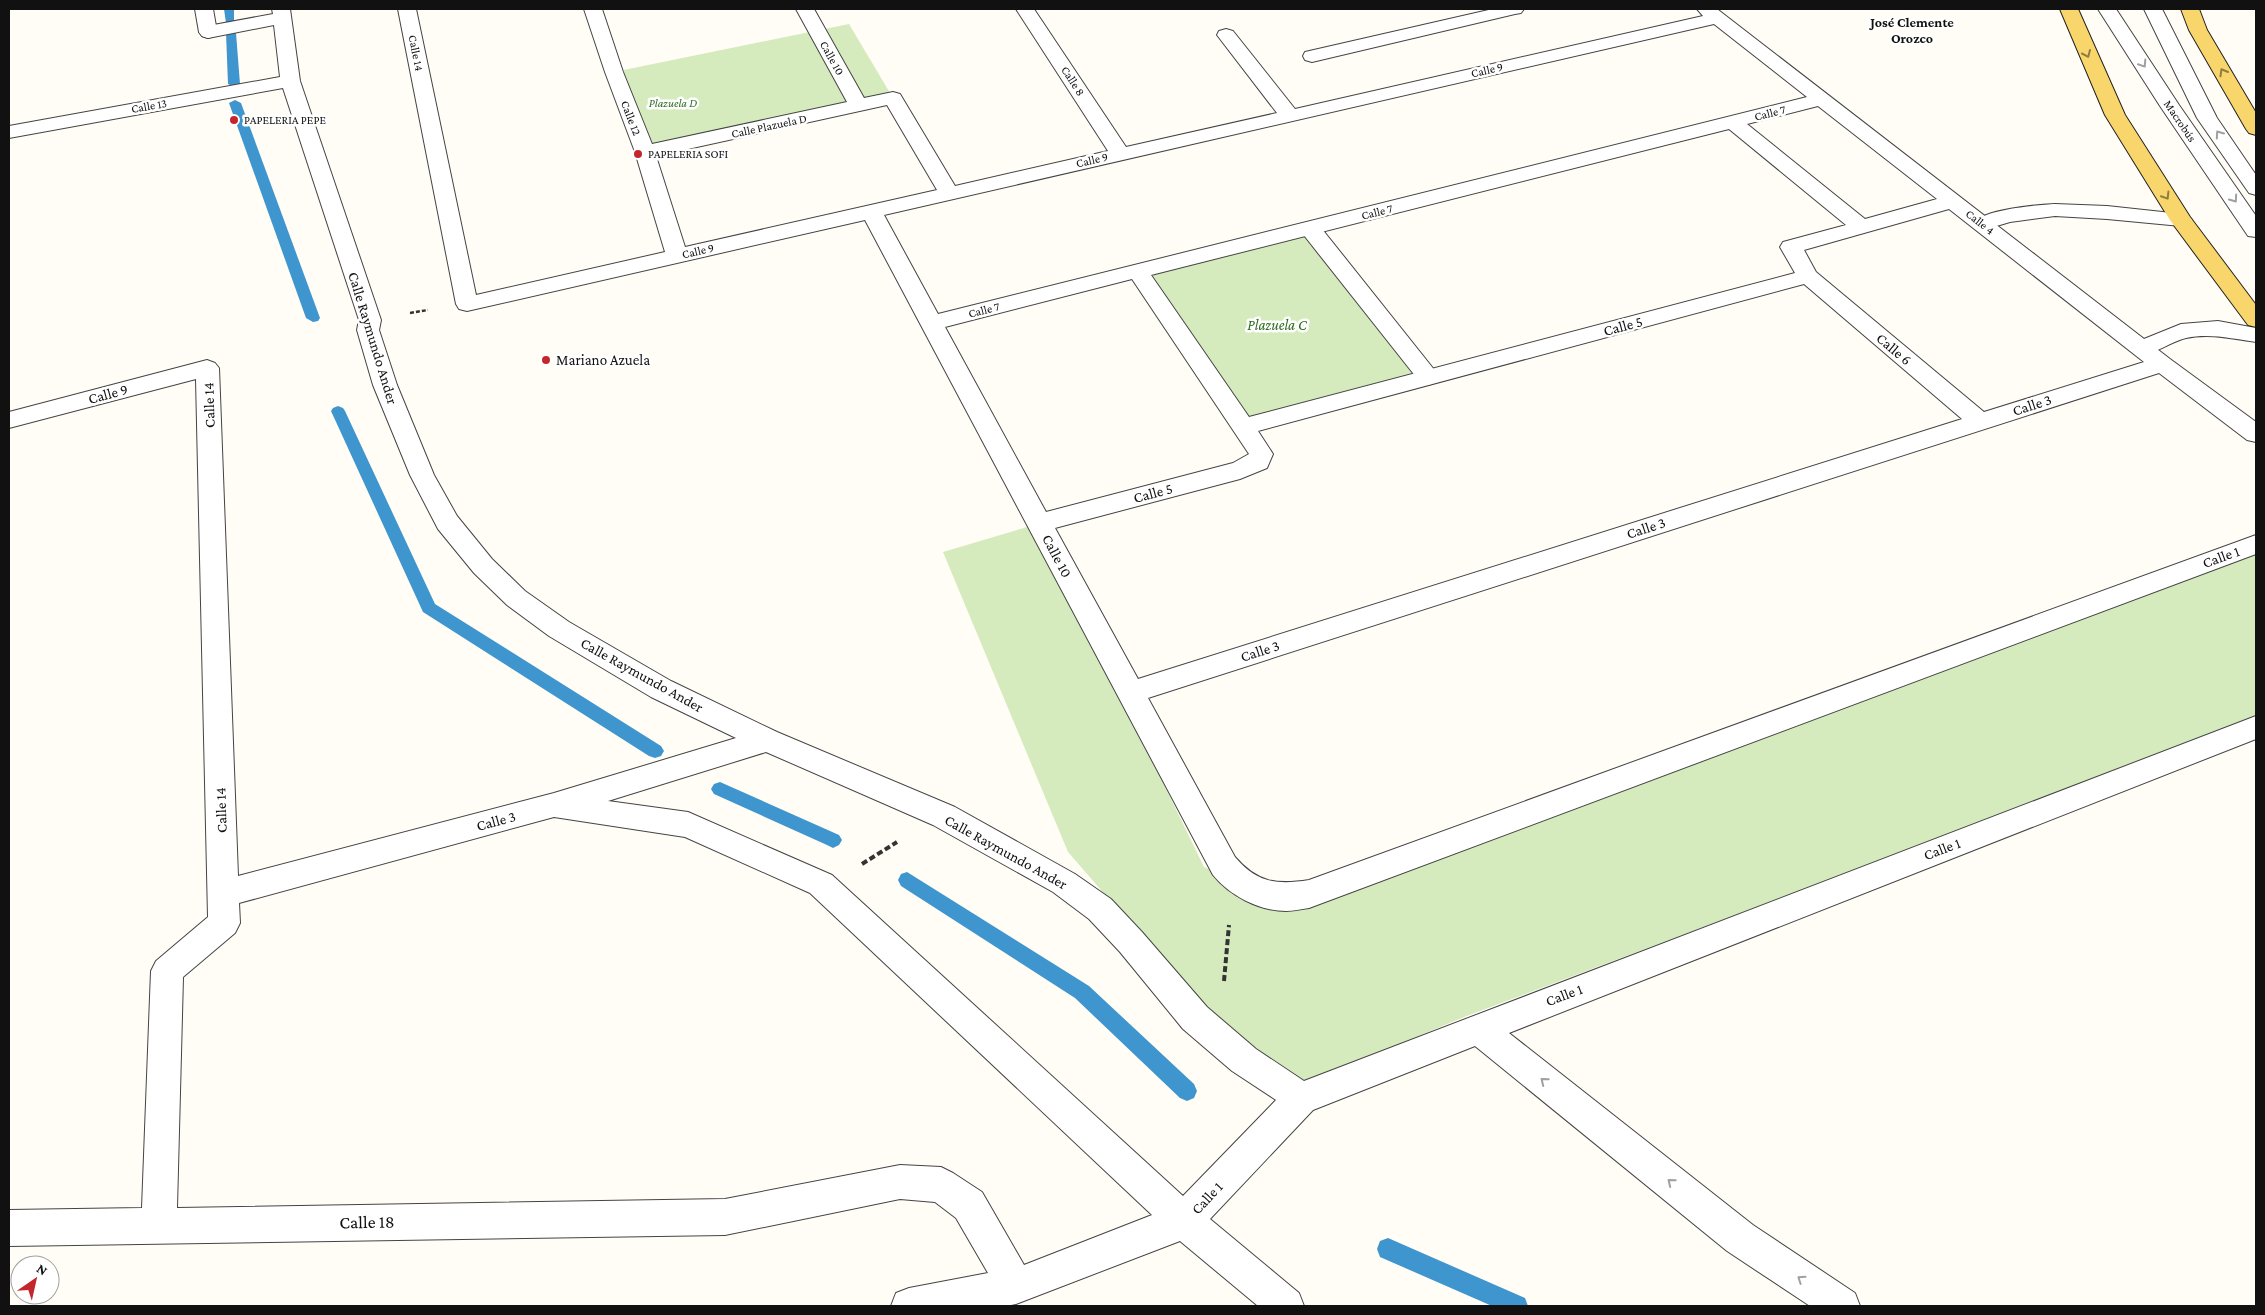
<svg xmlns="http://www.w3.org/2000/svg" width="2265" height="1315" viewBox="0 0 2265 1315" font-family="'Crimson Pro',serif">
  <style>
    .green { fill: #d5ebbd }
    .lines { fill: none; stroke-linecap: round; stroke-linejoin: round }
    .stream { fill: #3f96cf; fill-rule: evenodd }
    .service-casing { stroke: #444; stroke-width: 2 }
    .pedestrian-casing { stroke: #444; stroke-width: 2 }
    .minor-casing { stroke: #444; stroke-width: 2 }
    .primary-casing { stroke: #222; stroke-width: 2 }
    .path-far1 { stroke: #333; stroke-width: 2.5; stroke-dasharray: 4 2; stroke-linecap: butt }
    .path { stroke: #333; stroke-width: 4; stroke-dasharray: 6 3; stroke-linecap: butt }
    .service { fill: #fff; fill-rule: evenodd }
    .pedestrian { fill: #fff; fill-rule: evenodd }
    .minor { fill: #fff; fill-rule: evenodd }
    .primary { fill: #f9d66b; fill-rule: evenodd }
    .oneway { stroke: #917d42 }
    .oneway2 { stroke: #a0a0a0 }
    .poi-dot { fill: #c4262e; stroke: #fff; stroke-width: 2 }
    .labels { text-anchor: middle; stroke-width: 5; stroke-linejoin: round; paint-order: stroke }
    .far-street-label { font-size: 12px; fill: #111; stroke: #fff }
    .far-park-label { font-size: 12px; font-style: italic; fill: #2f6b1f; stroke: #fff }
    .far-poi-label { font-size: 12px; fill: #111; stroke: #fff; text-anchor: start }
    .far-neighbourhood-label { font-size: 14px; font-weight: bold; fill: #111; stroke: #fff }
    .park-label { font-size: 15px; font-style: italic; fill: #2f6b1f; stroke: #fff }
    .street-label { font-size: 15px; fill: #111; stroke: #fff }
    .poi-label { font-size: 15px; fill: #111; stroke: #fff; text-anchor: start }
    .near-street-label { font-size: 18px; fill: #111; stroke: #fff }
  </style>
  <rect width="100%" height="100%" fill="#fffdf5"/>
  <!-- green -->
  <g class="green">
    <path d="M849,24l44,74 -248,54 -31,-80z"/>
    <path d="M1310,229l118,148 -185,50 -105,-155z"/>
    <path d="M1034,525l87,171 83,171 89,37 963,-353v168l-792,298 -163,68 -89,-67 -144,-166 -125,-300z"/>
  </g>
  <g class="lines">
    <!-- stream -->
    <g class="stream">
      <path d="M224,9h10v14h-8z"/>
      <path d="M231,30l5,3 4,51 -6,3 -6,-3 -2,-51z"/>
      <path d="M235,100l6,3 79,215 -2,3 -5,1 -7,-4 -77,-215z"/>
      <path d="M338,406l5,2 2,3 90,193 226,142 3,5 -3,5 -6,2 -6,-2 -226,-144 -92,-201 2,-3z"/>
      <path d="M720,782l119,53 3,5 -3,5 -6,3 -6,-3 -113,-51 -3,-5 3,-5z"/>
      <path d="M907,872l182,114 105,98 3,7 -3,7 -7,3 -7,-3 -105,-100 -174,-112 -3,-6 3,-6z"/>
      <path d="M1388,1238l137,60 3,8h-36l-112,-49 -3,-8 3,-8z"/>
    </g>
    <defs>
      <g id="service">
        <path d="M2098,9h18l63,96 77,111v21l-8,-1 -88,-130z"/>
        <path d="M2144,9h18l55,109 39,57v20l-7,-2 -52,-75z"/>
        <path d="M2055,204l52,2 74,8 7,2 4,4 -4,4 -7,2 -74,-7 -52,-3 -45,6 -27,8 -7,-2 -4,-4c11,-15 65,-19 83,-20z"/>
      </g>
      <g id="pedestrian">
        <path d="M195,9h18l4,23 -3,4 -6,2 -6,-2 -3,-4z"/>
        <path d="M1310,223l8,1 118,148 4,5 -4,5 -8,3 -8,-3 -121,-153 3,-5z"/>
        <path d="M2218,321l38,7v14c-23,-3 -46,-9 -70,-4 -18,4 -33,20 -52,15l-3,-5 3,-5 47,-19z"/>
      </g>
      <g id="minor">
        <path d="M272,9h18l10,72 81,239 -2,10 18,55 37,90 23,41 35,43 33,32 44,31 102,59 106,51 178,75 120,67 36,25 31,33 65,75 49,42 48,32 952,-365v23l-747,294 244,192 102,68 5,13h-50l-83,-55 -252,-205 -162,64 -103,109 89,74 5,13h-46l-78,-65 -164,63 -10,2h-115l5,-13 13,-5 79,-15 -32,-55 -21,-16 -35,-3 -175,36 -716,11v-36l133,-2 9,-237 5,-10 52,-44 -12,-538 -187,49v-16l198,-52 8,3 4,5 19,508 316,-83 182,-55 -85,-41 -102,-61 -42,-31 -33,-32 -36,-44 -28,-54 -37,-90 -16,-55 2,-10 -76,-232 -274,50v-12l271,-49 -6,-52 -66,13 -6,-2 -3,-4 3,-4 6,-2 65,-12zM766,752l167,73 120,67 36,27 31,33 63,77 49,42 44,29 -93,96 -351,-321 -144,-63 -80,-11zM554,817l131,20 125,56 342,322 -128,50 -42,-73 -29,-19 -12,-6 -41,-2 -175,34 -548,9 6,-231 52,-44 5,-10 -1,-20z"/>
        <path d="M398,9h18l60,286 189,-43 -30,-100 -30,-80 -21,-63h18l21,63 29,72 195,-42 -51,-93h18l50,89 29,-6 7,2 55,92 153,-35 -92,-142h18l92,138 151,-34 -60,-78 2,-4 7,-2 7,2 62,78 408,-93 -6,-7h20l453,350 86,63v20l-9,-2 -88,-67 -1011,325 87,159c22,26 42,28 74,23l947,-345v19l-947,354c-8,1 -16,3 -23,3 -27,0 -57,-16 -73,-36l-348,-655 -398,91 -8,-2 -3,-5zM1714,24l93,73 -869,217 -54,-99zM887,105l50,85 -252,57 -29,-91zM1818,106l119,93 -72,20 -118,-95zM1729,129l117,96 -63,17 -3,5 15,26 -546,144 -98,-142zM1949,209l195,153 -160,50 -168,-140 -12,-22zM1132,279l117,175 -16,9 -187,49 -101,-185zM1804,284l158,135 -824,260 -83,-151 185,-49 27,-11 6,-14 -15,-23z"/>
        <path d="M1493,9h31l-3,4 -6,1 -203,48 -7,-2 -2,-4 2,-4z"/>
      </g>
      <g id="primary">
        <path d="M2060,9h18l47,106 65,102 66,88v22l-8,-2 -78,-105 -65,-105z"/>
        <path d="M2181,9h18l8,21 49,83v22l-7,-2 -3,-4 -57,-99z"/>
      </g>
    </defs>
    <!-- service casing -->
    <use href="#service" class="service-casing"/>
    <!-- pedestrian casing -->
    <use href="#pedestrian" class="pedestrian-casing"/>
    <!-- minor casing -->
    <use href="#minor" class="minor-casing"/>
    <!-- primary casing -->
    <use href="#primary" class="primary-casing"/>
    <!-- path-far1 -->
    <path class="path-far1" d="M410,313l18,-3"/>
    <!-- path -->
    <g class="path">
      <path d="M862,864l35,-22"/>
      <path d="M1224,981l5,-56"/>
    </g>
    <!-- service -->
    <use href="#service" class="service"/>
    <!-- pedestrian -->
    <use href="#pedestrian" class="pedestrian"/>
    <!-- minor -->
    <use href="#minor" class="minor"/>
    <!-- primary -->
    <use href="#primary" class="primary"/>
  </g>
  <!-- one-way arrows -->
  <defs><path id="oneway-chevron" d="M-2-3.5L2.5 0L-2 3.5" fill="none" stroke-width="1.6" stroke-linecap="round" stroke-linejoin="round" transform="scale(1.25)"/></defs>
  <g class="oneway">
    <use href="#oneway-chevron" transform="translate(2087 54) rotate(66)"/>
    <use href="#oneway-chevron" transform="translate(2223 72) rotate(-120)"/>
    <use href="#oneway-chevron" transform="translate(2166 196) rotate(58)"/>
  </g>
  <g class="oneway2">
    <use href="#oneway-chevron" transform="translate(2143 64) rotate(57)"/>
    <use href="#oneway-chevron" transform="translate(2219 134) rotate(-125)"/>
    <use href="#oneway-chevron" transform="translate(2234 199) rotate(55)"/>
    <use href="#oneway-chevron" transform="translate(1544 1081) rotate(-141)"/>
    <use href="#oneway-chevron" transform="translate(1671 1182) rotate(-141)"/>
    <use href="#oneway-chevron" transform="translate(1801 1279) rotate(-146)"/>
  </g>
  <!-- markers -->
  <g class="poi-dot">
    <circle cx="234" cy="120" r="5"/>
    <circle cx="638" cy="154" r="5"/>
    <circle cx="546" cy="360" r="5"/>
  </g>
  <g class="labels">
    <!-- far-street labels -->
    <g class="far-street-label">
      <text transform="translate(416 53) rotate(79)" y="4">Calle 14</text>
      <text transform="translate(832 58) rotate(61)" y="4">Calle 10</text>
      <text transform="translate(1487 70) rotate(-13)" y="4">Calle 9</text>
      <text transform="translate(1073 81) rotate(57)" y="4">Calle 8</text>
      <text transform="translate(149 106) rotate(-10)" y="4">Calle 13</text>
      <text transform="translate(1770 113) rotate(-14)" y="4">Calle 7</text>
      <text transform="translate(631 118) rotate(69)" y="4">Calle 12</text>
      <text transform="translate(2180 121) rotate(56)" y="4">Macrobús</text>
      <text transform="translate(769 126) rotate(-12)" y="4">Calle Plazuela D</text>
      <text transform="translate(1092 160) rotate(-13)" y="4">Calle 9</text>
      <text transform="translate(1377 212) rotate(-14)" y="4">Calle 7</text>
      <text transform="translate(1980 222) rotate(38)" y="4">Calle 4</text>
      <text transform="translate(698 251) rotate(-13)" y="4">Calle 9</text>
      <text transform="translate(984 310) rotate(-14)" y="4">Calle 7</text>
    </g>
    <!-- far-park labels -->
    <g class="far-park-label">
      <text x="673" y="107">Plazuela D</text>
    </g>
    <!-- far-poi labels -->
    <g class="far-poi-label">
      <text x="244" y="124">PAPELERIA PEPE</text>
      <text x="648" y="158">PAPELERIA SOFI</text>
    </g>
    <!-- far-neighbourhood labels -->
    <g class="far-neighbourhood-label">
      <text x="1912" y="27">José Clemente<tspan x="1912" dy="16">Orozco</tspan></text>
    </g>
    <!-- park labels -->
    <g class="park-label">
      <text x="1277" y="330">Plazuela C</text>
    </g>
    <!-- street labels -->
    <g class="street-label">
      <text transform="translate(1623 326) rotate(-15)" y="5">Calle 5</text>
      <text transform="translate(373 338) rotate(73)" y="5">Calle Raymundo Ander</text>
      <text transform="translate(1894 349) rotate(40)" y="5">Calle 6</text>
      <text transform="translate(108 394) rotate(-15)" y="5">Calle 9</text>
      <text transform="translate(209 405) rotate(-92)" y="5">Calle 14</text>
      <text transform="translate(2032 405) rotate(-18)" y="5">Calle 3</text>
      <text transform="translate(1153 493) rotate(-15)" y="5">Calle 5</text>
      <text transform="translate(1646 528) rotate(-18)" y="5">Calle 3</text>
      <text transform="translate(1057 556) rotate(62)" y="5">Calle 10</text>
      <text transform="translate(2221 557) rotate(-20)" y="5">Calle 1</text>
      <text transform="translate(1260 651) rotate(-18)" y="5">Calle 3</text>
      <text transform="translate(642 675) rotate(29)" y="5">Calle Raymundo Ander</text>
      <text transform="translate(221 810) rotate(-92)" y="5">Calle 14</text>
      <text transform="translate(496 821) rotate(-15)" y="5">Calle 3</text>
      <text transform="translate(1942 849) rotate(-21)" y="5">Calle 1</text>
      <text transform="translate(1006 852) rotate(29)" y="5">Calle Raymundo Ander</text>
      <text transform="translate(1564 995) rotate(-21)" y="5">Calle 1</text>
      <text transform="translate(1207 1198) rotate(-47)" y="5">Calle 1</text>
    </g>
    <!-- poi labels -->
    <g class="poi-label">
      <text x="556" y="365">Mariano Azuela</text>
    </g>
    <!-- near-street labels -->
    <g class="near-street-label">
      <text transform="translate(367 1222) rotate(-1)" y="6">Calle 18</text>
    </g>
  </g>
  <!-- border -->
  <rect width="2265" height="1315" fill="none" stroke="#111111" stroke-width="20"/>
  <!-- north arrow -->
  <g transform="translate(35 1280) rotate(34)"><circle r="24" fill="#ffffff" stroke="#a0a0a0"/>
  <path d="M0-4L9 19L0 12L-9 19Z" fill="#c4262e"/>
  <text y="-8" font-size="14" font-weight="bold" text-anchor="middle" fill="#111111">N</text>
  </g>
</svg>
